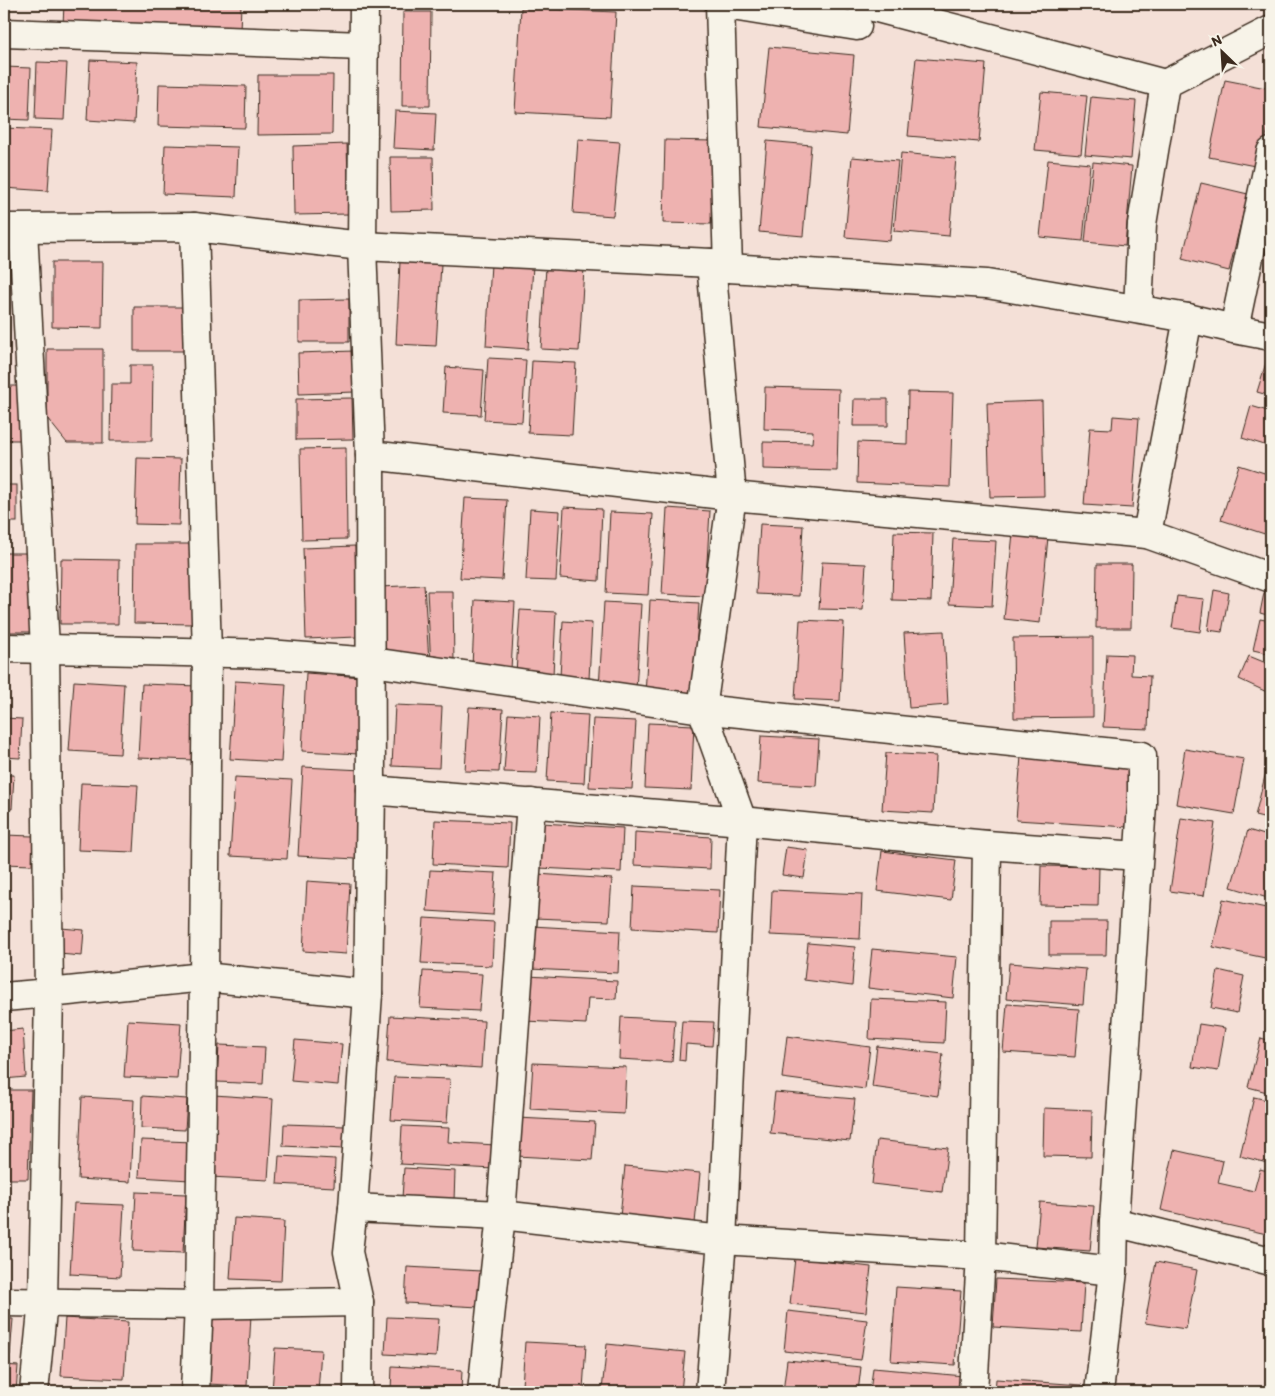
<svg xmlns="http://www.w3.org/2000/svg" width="1275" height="1396" viewBox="0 0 1275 1396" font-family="Itim,sans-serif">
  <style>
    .building { fill: #eeb2b0; stroke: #3b2a1e }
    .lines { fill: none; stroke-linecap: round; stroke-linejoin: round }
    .minor-casing { stroke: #3b2a1e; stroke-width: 31 }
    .minor { stroke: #f7f3e8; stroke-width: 28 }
  </style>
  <rect width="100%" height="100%" fill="#f4e0d7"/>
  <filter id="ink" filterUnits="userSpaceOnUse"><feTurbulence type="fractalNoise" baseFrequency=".02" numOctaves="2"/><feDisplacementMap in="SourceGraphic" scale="10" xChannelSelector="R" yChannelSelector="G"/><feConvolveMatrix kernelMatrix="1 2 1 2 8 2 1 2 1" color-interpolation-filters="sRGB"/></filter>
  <g filter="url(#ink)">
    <!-- building -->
    <g class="building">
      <path d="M64,4h177l-1,28 -177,-7z"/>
      <path d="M521,8l95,4 -6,105 -95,-5z"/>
      <path d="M403,12h28l-1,94h-28z"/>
      <path d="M769,47l85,8 -7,80 -86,-8z"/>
      <path d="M916,58l70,6 -7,78 -71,-6z"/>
      <path d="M90,60l47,2 -3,61 -47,-3z"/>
      <path d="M37,62l30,1 -3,57 -29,-1z"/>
      <path d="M4,67l27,1 -2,52 -25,-1z"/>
      <path d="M258,75h75l-1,59 -75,1z"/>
      <path d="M1225,80l46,9v23l-11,55 -51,-10z"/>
      <path d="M159,84l87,2 -1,42 -87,-2z"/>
      <path d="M1041,92l46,4 -6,58 -46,-4z"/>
      <path d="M1091,97l45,4 -5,58 -46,-4z"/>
      <path d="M395,111l41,2 -2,37 -41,-2z"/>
      <path d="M4,128l48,2 -4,61 -44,-3z"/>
      <path d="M578,139l42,3 -7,74 -40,-3z"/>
      <path d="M665,140l48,1 -2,83 -48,-1z"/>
      <path d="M767,141l44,4 -8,91 -44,-4z"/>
      <path d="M347,144l2,70 -55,1 -1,-69z"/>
      <path d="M165,145l73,2 -2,50 -73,-3z"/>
      <path d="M901,153l55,5 -7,78 -55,-5z"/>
      <path d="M390,157h43l1,53 -43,1z"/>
      <path d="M852,157l46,4 -8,80 -45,-4z"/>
      <path d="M1048,160l42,4 -7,77 -43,-4z"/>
      <path d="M1093,162l39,4 -7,80 -40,-4z"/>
      <path d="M1201,183l47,11 -19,77 -47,-12z"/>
      <path d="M52,262h51l-1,66 -50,-1z"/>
      <path d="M400,262l41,2 -5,82 -40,-2z"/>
      <path d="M491,264l42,1 -5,84 -42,-3z"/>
      <path d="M546,267l38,1 -5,83 -38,-2z"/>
      <path d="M349,299v43h-50v-42z"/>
      <path d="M134,307h56l-1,44h-55z"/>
      <path d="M47,349h56v94h-36l-20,-25z"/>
      <path d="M354,351l1,41 -56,2 -1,-41z"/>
      <path d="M1269,353l2,1v42l-14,-4z"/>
      <path d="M488,358l38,2 -4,62 -38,-2z"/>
      <path d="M532,361l44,2 -4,72 -44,-2z"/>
      <path d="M130,365h23l-1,76h-42l1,-57h19z"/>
      <path d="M446,367l38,3 -3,45 -38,-2z"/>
      <path d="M4,386h17l-1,54h-16z"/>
      <path d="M765,387l74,2 -2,82 -74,-2v-27l49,1 1,-12 -49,-2z"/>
      <path d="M908,392l45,1 -3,94 -93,-4 1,-41 49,2z"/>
      <path d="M352,398l1,41 -57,1v-41z"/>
      <path d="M854,399h34v27h-35z"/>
      <path d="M1042,401l2,95 -54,1 -3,-94z"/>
      <path d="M1251,406l20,6v35l-29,-9z"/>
      <path d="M1113,416l26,2 -7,90 -48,-3 6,-77 22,1z"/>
      <path d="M346,448l1,91 -45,1 -2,-91z"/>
      <path d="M137,458l44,1 -2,66 -44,-1z"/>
      <path d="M1239,465l32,10v61l-50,-16z"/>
      <rect x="4" y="485" width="13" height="37"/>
      <path d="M465,498l42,2 -5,80 -42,-2z"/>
      <path d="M564,507l38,2 -3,72 -39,-3z"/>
      <path d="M667,508l43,3 -5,85 -43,-2z"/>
      <path d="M530,509l30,2 -4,70 -30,-1z"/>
      <path d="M610,512l43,2 -5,81 -42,-2z"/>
      <path d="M760,524l43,2 -4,70 -43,-2z"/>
      <path d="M894,532l39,1 -2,68 -39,-1z"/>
      <path d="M1013,533l35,4 -8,86 -36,-4z"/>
      <path d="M953,539l43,2 -4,65 -43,-2z"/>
      <path d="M135,544h58v80l-59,-1z"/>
      <path d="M355,546l2,91 -51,2 -3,-91z"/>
      <path d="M4,553h29l-1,79h-28z"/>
      <path d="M61,559l58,1 -1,64h-58z"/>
      <path d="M822,562l44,2 -3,46 -44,-1z"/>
      <path d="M1097,564h35l-1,64h-35z"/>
      <path d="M424,585l5,76 -45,3 -4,-77z"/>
      <path d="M1214,590l15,3 -7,39 -14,-2z"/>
      <path d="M427,591h26l1,73 -23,1z"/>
      <path d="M1264,593l7,1v22l-11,-3z"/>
      <path d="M1177,596l27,3 -4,33 -28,-4z"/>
      <path d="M475,600l40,2 -4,67 -39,-2z"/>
      <path d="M650,600l49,3 -6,96 -48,-2z"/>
      <path d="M604,602l37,2 -5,87 -37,-2z"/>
      <path d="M520,610l36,2 -3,63 -37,-2z"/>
      <path d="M1260,619l11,2v33l-18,-4z"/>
      <path d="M800,620l44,2 -4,79 -45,-2z"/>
      <path d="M563,621l29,2 -3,56 -29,-2z"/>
      <path d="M944,631l4,74 -39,3 -5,-75z"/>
      <path d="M1093,637v80l-79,1 -1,-80z"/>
      <path d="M1107,654l25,1 -1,20 19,1 -2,53 -45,-2z"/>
      <path d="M1249,656l22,9v29l-32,-15z"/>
      <path d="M306,673l57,4 -4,77 -57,-3z"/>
      <path d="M74,681l50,3 -4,70 -51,-3z"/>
      <path d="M235,681l51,3 -5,78 -51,-3z"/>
      <path d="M142,684l56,2 -4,74 -56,-2z"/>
      <path d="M395,705l47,2 -3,61 -47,-2z"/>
      <path d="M469,707l34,2 -4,63 -34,-1z"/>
      <path d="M551,713l37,2 -4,68 -37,-2z"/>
      <path d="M508,714l32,2 -3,57 -33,-1z"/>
      <path d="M4,718l18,1 -2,39 -16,-1z"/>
      <path d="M593,719l43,2 -4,68 -43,-2z"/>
      <path d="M648,723l46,2 -3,65 -46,-2z"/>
      <path d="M761,736l58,3 -3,47 -58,-3z"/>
      <path d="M1185,749l59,10 -10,55 -58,-10z"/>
      <path d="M1271,752v68l-16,-4z"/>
      <path d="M886,753l50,3 -3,57 -51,-3z"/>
      <path d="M1021,756l112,7 -5,64 -112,-7z"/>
      <path d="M303,767l59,3 -6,89 -58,-3z"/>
      <path d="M4,775h10l-2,34 -8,-1z"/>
      <path d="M235,777l57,3 -5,79 -57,-3z"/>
      <path d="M81,783l57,2 -4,67 -56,-2z"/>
      <path d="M1181,818l34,5 -11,73 -34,-5z"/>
      <path d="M435,820l75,3 -2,45 -75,-4z"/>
      <path d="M542,823l81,5 -2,44 -82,-4z"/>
      <path d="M1248,830l23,7v62l-40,-12z"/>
      <path d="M635,832l76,5 -1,32 -76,-4z"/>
      <path d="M4,835l29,1 -1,29 -28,-1z"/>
      <path d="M786,847l22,3 -4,28 -22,-3z"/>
      <path d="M882,851l74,9 -5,40 -74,-9z"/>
      <path d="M1041,866l58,1 -1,39 -58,-1z"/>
      <path d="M430,870l66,3 -3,42 -66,-4z"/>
      <path d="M537,874l75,5 -3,42 -75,-3z"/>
      <path d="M307,881l43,3 -4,70 -43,-3z"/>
      <path d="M634,886l86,4 -2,43 -86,-5z"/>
      <path d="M772,890l90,4 -2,45 -90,-4z"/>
      <path d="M1223,899l48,10v42l-1,8 -57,-12z"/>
      <path d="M424,918l70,4 -2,44 -71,-3z"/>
      <path d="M1049,921h58l-1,34h-57z"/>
      <path d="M532,926l88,5 -2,42 -89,-4z"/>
      <path d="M61,928l23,2 -2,26 -23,-2z"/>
      <path d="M808,943l47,4 -3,39 -48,-6z"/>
      <path d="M872,949l85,8 -4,41 -85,-10z"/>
      <path d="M1009,963l77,6 -3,36 -77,-6z"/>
      <path d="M1218,970l26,6 -7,37 -26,-5z"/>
      <path d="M423,971l59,3 -3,37 -59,-3z"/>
      <path d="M528,976l89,5 -1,18 -28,-1 -2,26 -61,-3z"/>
      <path d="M871,999l75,3 -2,41 -75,-4z"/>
      <path d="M1007,1004l72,5 -4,48 -72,-5z"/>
      <path d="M390,1016l94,5 -3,47 -94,-6z"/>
      <path d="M621,1017l54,3 -3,42 -53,-3z"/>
      <path d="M128,1020l53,3 -4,56 -53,-2z"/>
      <path d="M682,1021l32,1 -2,24 -26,-2 -1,17 -6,-1z"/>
      <path d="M1199,1024l26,4 -7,43 -26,-4z"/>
      <path d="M23,1029l3,48 -22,2v-48z"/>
      <path d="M787,1036l83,11 -5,42 -83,-11z"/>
      <path d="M1261,1038l10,3v52l-23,-6z"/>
      <path d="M295,1040l47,4 -4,41 -47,-4z"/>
      <path d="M219,1045l46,2 -2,37 -46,-2z"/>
      <path d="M877,1046l66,8 -5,42 -66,-9z"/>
      <path d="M533,1063l93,4 -2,47 -94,-5z"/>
      <path d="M394,1077l56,2 -3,44 -56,-3z"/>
      <path d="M4,1090h27l-3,89h-24z"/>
      <path d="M775,1092l80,7 -5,42 -80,-8z"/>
      <path d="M214,1095l59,4 -5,81 -58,-3z"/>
      <path d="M142,1096l45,3 -2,31 -44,-2z"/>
      <path d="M82,1097l52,3 -4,82 -52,-3z"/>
      <path d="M1254,1097l17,4v63l-31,-8z"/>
      <path d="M1044,1108l48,2 -1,47 -48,-1z"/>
      <path d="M518,1118l77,4 -3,38 -76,-4z"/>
      <path d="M284,1124l61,2 -1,23 -61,-3z"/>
      <path d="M402,1126l47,2 -1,14 47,3 -1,24 -94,-5z"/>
      <path d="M141,1140l52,2 -3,38 -51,-3z"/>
      <path d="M877,1140l71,8 -6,44 -70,-8z"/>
      <path d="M1174,1150l49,11 -5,22 36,8 6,-22 11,3v63l-110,-25z"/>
      <path d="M279,1156l56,3 -1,28 -57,-3z"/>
      <path d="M625,1166l75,7 -5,50 -75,-6z"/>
      <path d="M404,1168l51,3 -1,30 -52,-3z"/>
      <path d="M136,1192l50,2 -3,59 -50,-2z"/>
      <path d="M1040,1202l54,4 -4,45 -54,-4z"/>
      <path d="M74,1203l50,2 -4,72 -50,-3z"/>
      <path d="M234,1218l50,3 -3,60 -51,-2z"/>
      <path d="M795,1258l76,9 -5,45 -76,-8z"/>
      <path d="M1156,1262l41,8 -11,59 -41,-6z"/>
      <path d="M407,1267l74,4 -2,36 -74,-4z"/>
      <path d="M996,1279l88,4 -3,49 -88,-5z"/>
      <path d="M896,1287l65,4 -6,74 -64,-4z"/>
      <path d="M788,1311l79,9 -6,40 -77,-9z"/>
      <path d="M211,1313l40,2 -4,71 -40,-2z"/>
      <path d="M387,1317l52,2 -3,38 -51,-3z"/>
      <path d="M65,1318l63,4 -4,57 -63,-3z"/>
      <path d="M4,1319h9l-3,36h-6z"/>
      <path d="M525,1342l61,3 -3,44 -61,-3z"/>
      <path d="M607,1344l78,8 -4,40h-57l-22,-2z"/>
      <path d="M275,1348l46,2 -3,42h-46z"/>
      <path d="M787,1360l74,7 -3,25h-75z"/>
      <path d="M4,1365l14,1 -2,26h-12z"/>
      <path d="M392,1366l70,4 -1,22h-70z"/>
      <path d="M873,1368l91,8 -1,16h-93z"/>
      <path d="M996,1379l86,6 -1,7h-86z"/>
    </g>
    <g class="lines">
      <defs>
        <g id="minor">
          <path d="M364,4l-2,242 8,209 362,41 415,38 124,44"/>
          <path d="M720,4l8,264"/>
          <path d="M720,4l137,22"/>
          <path d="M862,4l303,80 106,-54"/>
          <path d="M4,33l359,13"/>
          <path d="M194,227l13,426 -3,324 -5,328 -4,87"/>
          <path d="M4,228l190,-1 168,19 349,17 17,5 259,16 201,34 46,11 37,7"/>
          <path d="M1138,309l4,-85 23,-140"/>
          <path d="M1234,329l37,-177"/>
          <path d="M370,455l1,335"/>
          <path d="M1147,534l41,-216"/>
          <path d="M4,648l264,6 104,8 330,47 440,47v49l-28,417 -1,49 -14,121"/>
          <path d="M4,997l45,-4 -4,-345 -22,-419"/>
          <path d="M353,1208l148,7 221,25 259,16 132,15"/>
          <path d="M1114,1222l157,39"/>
          <path d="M4,1302l195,3 160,-3"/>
          <path d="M34,1392l9,-91 6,-308 155,-16 164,17"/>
          <path d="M358,1392l1,-90 -11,-50 5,-44 15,-214 3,-204 371,31 245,24 151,11"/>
          <path d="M482,1392l19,-177 30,-412"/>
          <path d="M710,1392l12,-152 20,-419 -40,-112 30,-213 -21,-233"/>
          <path d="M973,1392l8,-136 6,-411"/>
        </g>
      </defs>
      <!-- minor casing -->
      <use href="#minor" class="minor-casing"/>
      <!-- minor -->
      <use href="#minor" class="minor"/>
    </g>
  </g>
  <!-- margin -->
  <rect width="1275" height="1396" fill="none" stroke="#f7f3e8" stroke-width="20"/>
  <rect x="10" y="10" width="1255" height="1376" fill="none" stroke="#3b2a1e" stroke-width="2" filter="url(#ink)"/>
  <!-- north arrow -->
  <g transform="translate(1222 52) rotate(335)" stroke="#f7f3e8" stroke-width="4" paint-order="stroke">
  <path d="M0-4L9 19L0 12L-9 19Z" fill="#3b2a1e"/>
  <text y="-8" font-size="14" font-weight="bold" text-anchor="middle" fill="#3b2a1e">N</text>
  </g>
</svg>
